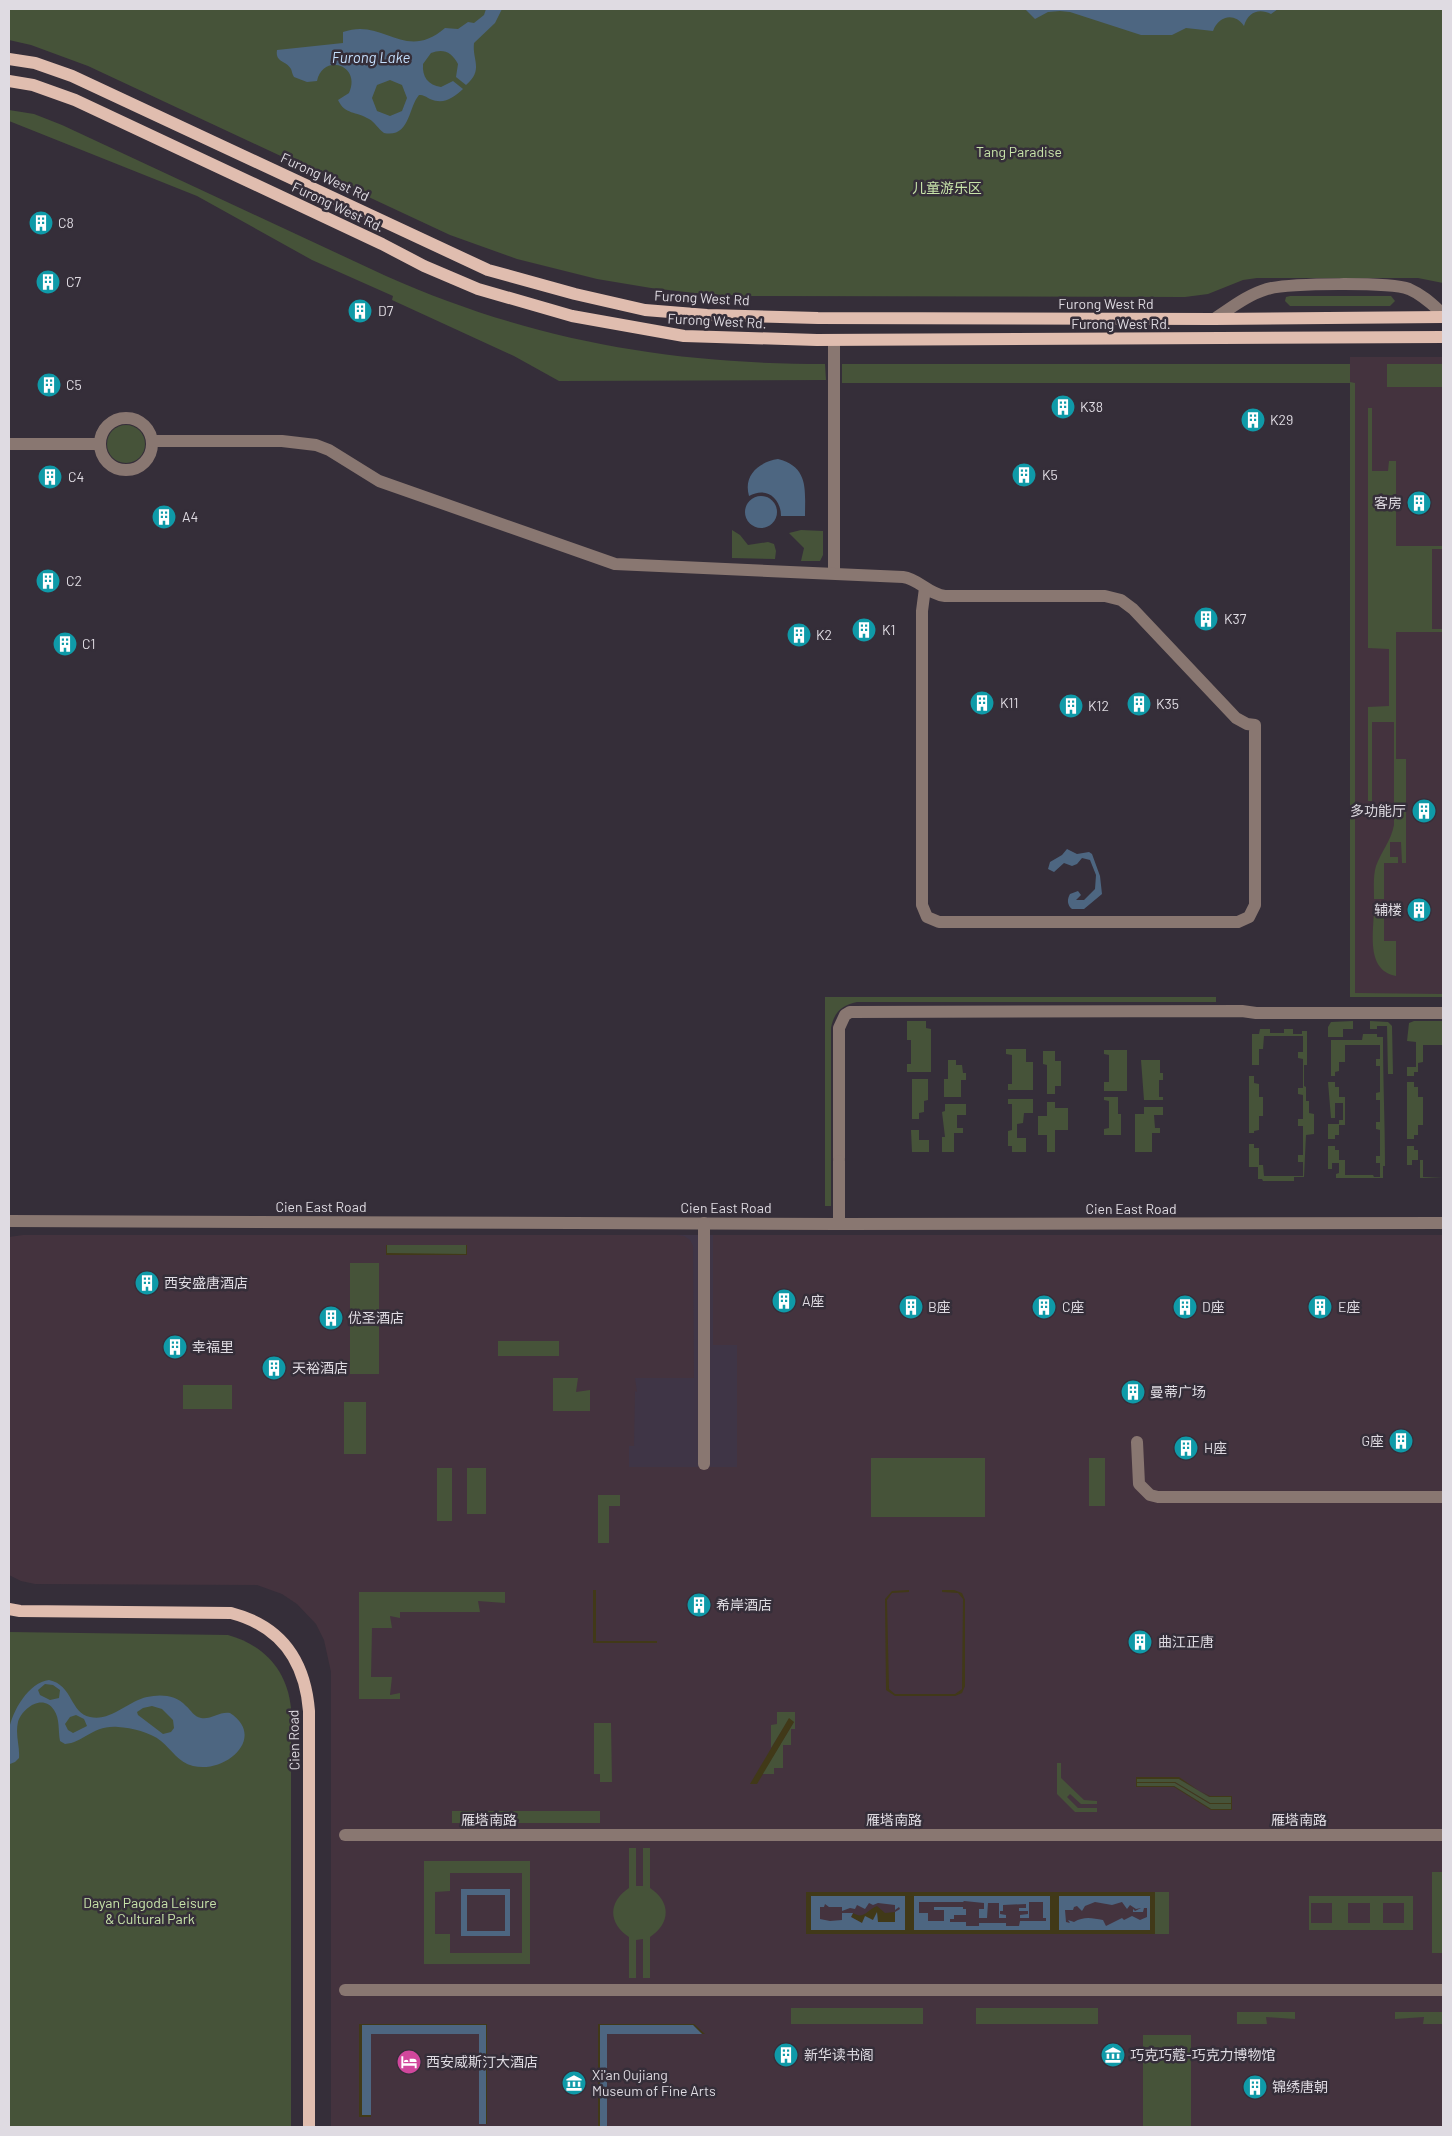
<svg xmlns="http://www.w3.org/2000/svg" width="1452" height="2136" viewBox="0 0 1452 2136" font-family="Barlow,'Noto Sans SC',sans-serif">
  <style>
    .commercial { fill: #44333e }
    .built { fill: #3f3546 }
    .green { fill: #465339; fill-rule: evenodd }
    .sand { fill: #413918; fill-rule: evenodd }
    .water { fill: #4d6681; fill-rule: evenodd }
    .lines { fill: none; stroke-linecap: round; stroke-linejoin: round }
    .minor { stroke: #897771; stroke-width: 12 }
    .major { stroke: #e0bdaf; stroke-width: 12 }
    .labels { text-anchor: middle; stroke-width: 5; stroke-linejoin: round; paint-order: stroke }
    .park-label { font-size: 14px; fill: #c8e4aa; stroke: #352e39 }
    .street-label { font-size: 14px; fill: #dfdbe2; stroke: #352e39 }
    .poi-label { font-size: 14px; fill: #dfdbe2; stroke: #352e39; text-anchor: start }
    .water-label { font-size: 15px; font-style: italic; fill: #c5dffd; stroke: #352e39 }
  </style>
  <rect width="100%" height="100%" fill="#352e39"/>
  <!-- commercial -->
  <g class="commercial">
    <rect x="1350" y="357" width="93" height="640"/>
    <path d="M23,1235h1420v892h-1112v-455l-7,-32 -8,-16 -19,-20 -15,-10 -25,-9 -222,-1 -14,-3 -12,-6v-338z"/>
  </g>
  <!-- built -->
  <path class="built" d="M677,1235h36v110h24v122h-108v-21h5l1,-55 2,1 -2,-14h59l-1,-132 -3,-6 -6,-4z"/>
  <!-- green -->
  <g class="green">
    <path d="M9,9h1434v274l-25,-5h-161l-14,2 -35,14 -23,3 -435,-1 -47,-2 -52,-6 -54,-9 -80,-20 -67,-24 -362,-169 -57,-21 -22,-5z"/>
    <path d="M9,110l25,4 28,11 324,151c144,64 282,88 439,88l1,16 -267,1 -45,-25 -122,-56 1,-4 -81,-36 -115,-64 -188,-75z"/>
    <path d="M1290,296h101l4,5 -5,5h-100l-5,-5 1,-4z"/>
    <path d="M842,364h508v18l5,1v610l88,1v3h-93v-614h-508z"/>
    <rect x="1387" y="364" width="56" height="23"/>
    <path d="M1368,408h4v63h16l1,-10h7v85h47v3h-11v80h11v3h-47v127h10v104h-4l-1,-21h-11v15h8v6h-14v36h-10c0,-11 -1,-23 2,-33 5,-14 15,-25 18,-41v-103h-22v79h-4v-94l21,-1v-57l-21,-1z"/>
    <circle cx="126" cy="444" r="19"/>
    <path d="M732,530l8,5 8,10 20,-3 6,2 2,7 -1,8 -43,-1z"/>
    <path d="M801,530l22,1v24l-3,6h-19l3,-13 -15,-15z"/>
    <path d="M1374,907h10v34h12v35c-31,-6 -22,-45 -22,-69z"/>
    <path d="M825,997h391v5h-359c-15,3 -23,10 -26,26v178h-6z"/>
    <path d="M907,1021h19v7l5,1v43h-24v-8h4v-24h-4z"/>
    <path d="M1353,1021v8h-10v8h-15v-10l3,-5z"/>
    <path d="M1370,1021l18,1 4,4 1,48h-5l-1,-48h-10v3h-7z"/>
    <path d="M1443,1021v24h-20v17l-5,1v9h-4v4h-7v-9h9v-25l-9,-1 2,-18 5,-2z"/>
    <path d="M1260,1029h10v4h14v-4h9v5h9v-3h5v34h-3v21l2,1v14h3v12l5,1v20l-8,1 -2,42h-10v4h-31l-1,-2h-4v-12h-9v-23h5v4h5v17h4l1,11h39v-14h-5v-7h5v-29h-5v-7h5v-24l-5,-1v-6h5v-29l-5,-1v-6h5v-16h-39l-1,13h-4v16h-7v-31h7z"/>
    <path d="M1363,1034h14v3h6c0,45 2,85 2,129h-2v12h-47v-4l3,-1v-10h-7v6h-4v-23h7v4h4v10h6v15h28l1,2h6v-14h-4v-7h4v-26l-4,-1v-7h4v-22h-4v-7l4,-1v-26h-4v-7h4v-14h-35v17h-6v9l-4,1v4h-4v-36h31z"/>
    <path d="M1006,1049h20v13h7v28h-25v-6h4v-29l-6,-1z"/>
    <path d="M1104,1050h23v41h-23v-9h5v-27l-5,-1z"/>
    <path d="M1043,1051h12v10h6v25h-6v8h-8v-29l-4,-1z"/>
    <path d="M948,1060h8v5h6l1,8h3v7h-5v17h-17v-18h4z"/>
    <path d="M1141,1060h19v13h3v7h-4v17h4v3h-19z"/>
    <path d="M1249,1076h5v7l5,1v13h4v19h-4v14l-5,1v2h-5z"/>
    <path d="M912,1079h16v21l-4,1v11l-5,1v6h-7z"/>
    <path d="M1328,1082h7v5h4v10h6v28h-6v10h-4v4h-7v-15h11v-4h4v-17h-8v15h-4z"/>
    <path d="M1407,1082h7v5h4v10h5v28h-5v10h-4v4h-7z"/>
    <path d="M1104,1097h14v17h3v21h-17v-6l5,-1v-27l-5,-1z"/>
    <path d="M1008,1099h25v14h-9l-1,10 -6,1v14h9v14h-14v-6h-4v-15l4,-1v-26h-4z"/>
    <path d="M1047,1102h8v6h13v22h-13v22h-8v-17h-9v-19h9z"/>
    <path d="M945,1104h21v11h-9v13h6v5h-9v19h-12v-15h3l-3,-25 3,-1z"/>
    <path d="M1144,1107h19v8h-9l1,13h5v5h-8v19h-17v-38h9z"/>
    <path d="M911,1130h8v10h10v12h-17z"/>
    <path d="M1407,1146h7v4h4v10h5v17l20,1h-23v-18h-8v5h-5z"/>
    <rect x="387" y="1245" width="79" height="9"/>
    <rect x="350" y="1263" width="29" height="111"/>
    <rect x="498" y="1341" width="61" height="15"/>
    <path d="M553,1378h25l-2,14 14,-2v21h-37z"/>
    <rect x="183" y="1385" width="49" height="24"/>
    <rect x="344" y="1402" width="22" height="52"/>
    <rect x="871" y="1458" width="114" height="59"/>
    <rect x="1089" y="1458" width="16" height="48"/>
    <rect x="437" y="1468" width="15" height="53"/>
    <rect x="467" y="1468" width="19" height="46"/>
    <path d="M598,1495h22v11h-11v37h-11z"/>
    <path d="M359,1592h146v11l-27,-2 2,11h-80v6l-10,-2 2,12h-20l-1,49h21l-2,18 10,-2v6h-41z"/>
    <path d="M9,1632l219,3c36,10 59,35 63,73v419h-282z"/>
    <path d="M777,1712h18v17h-4v16h-8v23h-9v6h-12l32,-52 -5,-3 -18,29v-23l6,-1z"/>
    <path d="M594,1723h17l1,59h-12v-8h-6z"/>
    <path d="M1057,1763h4v15l23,22 13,1v3h-16l-11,-10 -3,3 11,11h19v4h-22l-18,-18z"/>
    <path d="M1137,1779h42l30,18h22v6h-21l-35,-21h-38z"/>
    <path d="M1137,1783h38l35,21h21v5h-20l-37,-23h-37z"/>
    <rect x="452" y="1811" width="148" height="12"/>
    <path d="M629,1848h7v38h7v-38h7v40c21,14 21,35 0,49v41h-7v-39l-7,1v38h-7v-41c-21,-14 -21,-35 0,-49z"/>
    <path d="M424,1861h106v103h-106zM450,1873h72v80h-72v-19h-15v-42l15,-1z"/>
    <rect x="1432" y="1872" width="11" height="81"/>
    <rect x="1155" y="1892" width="14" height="42"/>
    <path d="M1309,1896h104v34h-104zM1311,1903h21v20h-21zM1348,1903h22v20h-22zM1383,1903h21v20h-21z"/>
    <rect x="791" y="2008" width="132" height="16"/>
    <rect x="976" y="2008" width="122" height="16"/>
    <path d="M1237,2012h58v7l-29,-2 1,7h-30z"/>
    <path d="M1395,2012h48v12h-20l1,-7 -29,2z"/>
    <rect x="1143" y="2035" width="48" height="92"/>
  </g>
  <!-- sand -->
  <g class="sand">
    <path d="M386,1245h81v10h-81zM466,1245v9l-79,-1v-8z"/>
    <path d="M593,1590h3v51h61v2h-64z"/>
    <path d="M909,1590v2l-17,1 -5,7 2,89 6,5h60l7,-5 1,-90 -5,-6 -16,-1v-2h12l8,3 3,7v86l-3,7 -7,3h-60l-9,-6 -1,-91 7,-8z"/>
    <path d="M789,1718l5,4 -37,62h-7z"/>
    <path d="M1136,1777h43l19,13 -19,-11h-42v3h38l35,21h21v-6h-21l-10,-6 10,5h22v14h-21l-37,-23h-38zM1137,1783h38l35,21h21v5h-20l-37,-23h-37z"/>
    <path d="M806,1892h349v42h-349zM811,1896l94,1 -1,33 -93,-1zM1050,1896v33h-136v-32zM1060,1896h90v33h-91z"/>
    <path d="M877,1906l8,7 10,-1v10h-18v-8l-4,6 -11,3 -11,-6 2,-4c11,7 14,-3 24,-7z"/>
    <path d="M359,2024h128v100h-1l-1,-99h-123v90h9v2h-12z"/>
    <path d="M598,2024h96l11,10h-3l-9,-9h-93v102h-2z"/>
  </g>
  <!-- water -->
  <g class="water">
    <path d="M486,9h16l-7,14 -21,20c-2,17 10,27 -8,42l-10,-8 2,-13c-6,-12 -15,-16 -27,-11l-8,11c-1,13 5,21 18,23l12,-6 10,8c-10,9 -19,16 -33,10 -4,-2 -6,-4 -11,-4 -11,13 -9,43 -35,38 -6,-4 -9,-11 -15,-14 -13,-8 -24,-4 -31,-19l11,-7c13,-28 -26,-41 -32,-12l-10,1 -13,-5c-2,-3 -2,-6 -3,-8 -5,-9 -16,-6 -14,-19l66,-7v-11c41,-15 61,31 102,-4l13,1 10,-7 6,1 10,-8zM390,80l12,5 5,13 -5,13 -12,5 -13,-5 -5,-13 5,-13z"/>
    <path d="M1025,9h253l-7,5c-12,-6 -23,-2 -27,12 -10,-14 -25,-10 -31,5l-27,-3 -14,7h-31l-71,-23 -10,-1 -12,1 -13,7z"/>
    <path d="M778,459c31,8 27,31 27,57h-24c0,-18 -15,-30 -32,-20 -6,-21 10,-34 29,-37z"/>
    <circle cx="761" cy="512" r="16"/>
    <path d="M1067,849l10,5 12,-2 3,2 8,22 2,18 -18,15h-12c-5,-4 -5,-10 -2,-15l8,-3 3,4 -5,5h8l11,-11 1,-14 -6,-15 -8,-2 -5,6 -5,2 -8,-3 -10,9 -6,-3 2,-7 12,-7z"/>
    <path d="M49,1680c24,5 21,33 41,37 20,5 38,-16 57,-20 14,-3 29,-2 39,9 5,4 8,11 15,12 10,2 19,-7 29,-5 37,24 -4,61 -37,53 -15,-4 -21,-16 -32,-25 -11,-9 -29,-13 -43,-14 -26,-2 -34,16 -53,17l-5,-3c-2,-11 0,-22 -6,-31 -11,-17 -32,-2 -36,12 -3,13 2,24 1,36l-4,4 -5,2 -1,-2c0,-10 -2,-22 0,-32 3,-19 20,-48 40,-50zM45,1684l8,1 7,5 -1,8 -9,2 -10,-5 -2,-5zM152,1706l10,3 11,11 1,8 -3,4 -8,2 -25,-19 -1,-3 6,-4zM76,1715l8,4 3,7 -14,7 -5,-3 -3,-6 5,-7z"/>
    <path d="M461,1889h49v47h-49zM467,1895h38v36h-38z"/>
    <path d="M811,1896h94v34h-94zM869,1903l4,2 5,-2 17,2v5l4,-3 1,2 -5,3v10h-17l-1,-10 -4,8 -8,-4 -3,7 -11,-6 2,-4h-11v7l-12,1 -10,-2v-12h4l1,-3 4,3h13v4l8,-3 5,1 2,-4 8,4z"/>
    <path d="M914,1896h136v34h-136zM964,1901l20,2v6h-5v9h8l1,-15h11v15h7v-3l-6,-1v-3h3v-6l23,-1v4h-7v3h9v3l-8,1v3h9v-16h14v16h3v3h-26l-1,5h-13v-3h-27v3h-13v-4h-16v-3h4v-4h12v-6h-3v-2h-29v3h10v11h-16v-8h-9v-11h44z"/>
    <path d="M1059,1896h91v34h-91zM1095,1902l17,3 10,-3 5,7 3,-4 6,4 5,-1 -6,3 -2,-2v3h10l1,-4h3v9l-7,3 -8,-4 -8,4 -2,-2 -16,8 -3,-6c-11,-2 -19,-4 -29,2l-6,-2 2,3 -4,-1 -1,-12h8l1,-3 3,-1 5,5 3,-5z"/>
    <path d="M362,2025h124v99h-7v-90h-108v81h-9z"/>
    <path d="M600,2025h93l9,9h-95v93h-7z"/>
  </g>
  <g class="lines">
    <!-- minor -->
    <g class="minor">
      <path d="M1214,319c17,-11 33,-24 53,-30 22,-6 123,-7 142,0 14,6 24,16 34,25"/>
      <path d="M834,340v233"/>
      <circle cx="126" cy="444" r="26"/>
      <path d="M153,441h129l34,4 13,5 50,31 236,83 288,13c16,2 25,17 42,19h160l16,4 12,9 103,109 11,6 8,1v180l-6,12 -11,5h-299l-12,-5 -5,-12v-294l3,-23"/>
      <path d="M9,444h91"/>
      <path d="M839,1158v-130l6,-13 5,-3 392,-1 14,2h187"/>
      <path d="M839,1161v63"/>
      <path d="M9,1221l830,3 604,-1"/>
      <path d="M704,1223v241"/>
      <path d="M1137,1442l2,42 11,11 8,2h285"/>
      <path d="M345,1835h1098"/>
      <path d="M345,1990h1098"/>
    </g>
    <!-- major -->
    <g class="major">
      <path d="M9,59l26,4 37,13 416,194 87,24 70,16 62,5 111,3 396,1 229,-2"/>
      <path d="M9,81l24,4 42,15 307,144 42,22 54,23 94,27 112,20 133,4 626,-3"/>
      <path d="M9,1609l11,2 211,2c50,13 74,48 78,98v416"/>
    </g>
  </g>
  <!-- icons -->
  <defs>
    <symbol id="building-disc" viewBox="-11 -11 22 22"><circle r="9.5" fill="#0f9aa8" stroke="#352e39"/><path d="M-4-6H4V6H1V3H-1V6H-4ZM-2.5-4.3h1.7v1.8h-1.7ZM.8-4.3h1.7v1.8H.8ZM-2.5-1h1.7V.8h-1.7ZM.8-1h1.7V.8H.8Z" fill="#fff"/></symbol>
    <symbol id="museum-disc" viewBox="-11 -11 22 22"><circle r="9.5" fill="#0f9aa8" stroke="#352e39"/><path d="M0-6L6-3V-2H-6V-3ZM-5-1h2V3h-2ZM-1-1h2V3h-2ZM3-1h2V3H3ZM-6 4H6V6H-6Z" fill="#fff"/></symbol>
    <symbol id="hotel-disc" viewBox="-11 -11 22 22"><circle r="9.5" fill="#d1479c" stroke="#352e39"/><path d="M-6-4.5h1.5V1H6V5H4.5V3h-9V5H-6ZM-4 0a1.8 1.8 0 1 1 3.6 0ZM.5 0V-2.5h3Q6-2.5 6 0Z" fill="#fff"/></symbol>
  </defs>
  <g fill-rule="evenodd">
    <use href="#building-disc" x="27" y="209" width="28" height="28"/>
    <use href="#building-disc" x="34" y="268" width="28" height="28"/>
    <use href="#building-disc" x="346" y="297" width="28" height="28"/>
    <use href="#building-disc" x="35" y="371" width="28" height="28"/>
    <use href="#building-disc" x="1049" y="393" width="28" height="28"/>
    <use href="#building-disc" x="1239" y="406" width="28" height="28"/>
    <use href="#building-disc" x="1010" y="461" width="28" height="28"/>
    <use href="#building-disc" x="36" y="463" width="28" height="28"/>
    <use href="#building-disc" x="1405" y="489" width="28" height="28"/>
    <use href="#building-disc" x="150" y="503" width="28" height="28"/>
    <use href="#building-disc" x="34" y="567" width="28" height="28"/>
    <use href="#building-disc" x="1192" y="605" width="28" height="28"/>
    <use href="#building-disc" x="850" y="616" width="28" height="28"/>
    <use href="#building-disc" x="785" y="621" width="28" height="28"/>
    <use href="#building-disc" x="51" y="630" width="28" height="28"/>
    <use href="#building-disc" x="968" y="689" width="28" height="28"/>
    <use href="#building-disc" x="1125" y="690" width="28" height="28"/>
    <use href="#building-disc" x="1057" y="692" width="28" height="28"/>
    <use href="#building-disc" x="1410" y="797" width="28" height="28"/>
    <use href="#building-disc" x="1405" y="896" width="28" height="28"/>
    <use href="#building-disc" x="133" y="1269" width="28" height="28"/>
    <use href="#building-disc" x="770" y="1287" width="28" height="28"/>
    <use href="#building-disc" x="897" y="1293" width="28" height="28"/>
    <use href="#building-disc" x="1030" y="1293" width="28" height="28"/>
    <use href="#building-disc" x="1171" y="1293" width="28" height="28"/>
    <use href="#building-disc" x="1306" y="1293" width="28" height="28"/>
    <use href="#building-disc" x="317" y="1304" width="28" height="28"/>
    <use href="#building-disc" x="161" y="1333" width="28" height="28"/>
    <use href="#building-disc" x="260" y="1354" width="28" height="28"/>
    <use href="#building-disc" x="1119" y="1378" width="28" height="28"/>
    <use href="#building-disc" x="1387" y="1427" width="28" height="28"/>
    <use href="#building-disc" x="1172" y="1434" width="28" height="28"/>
    <use href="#building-disc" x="685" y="1591" width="28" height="28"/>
    <use href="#building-disc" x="1126" y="1628" width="28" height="28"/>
    <use href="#building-disc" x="772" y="2041" width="28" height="28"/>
    <use href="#museum-disc" x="1099" y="2041" width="28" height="28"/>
    <use href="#hotel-disc" x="395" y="2048" width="28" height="28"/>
    <use href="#museum-disc" x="560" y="2069" width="28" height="28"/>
    <use href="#building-disc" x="1241" y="2073" width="28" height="28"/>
  </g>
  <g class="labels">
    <!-- park labels -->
    <g class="park-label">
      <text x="1019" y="157">Tang Paradise</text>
      <text x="947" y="193">儿童游乐区</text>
      <text x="150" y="1908">Dayan Pagoda Leisure<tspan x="150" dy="16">&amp; Cultural Park</tspan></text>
    </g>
    <!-- street labels -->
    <g class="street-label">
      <text transform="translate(325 177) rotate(25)" y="5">Furong West Rd</text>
      <text transform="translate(338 207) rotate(25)" y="5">Furong West Rd.</text>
      <text transform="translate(702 298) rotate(3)" y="5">Furong West Rd</text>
      <text x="1106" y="309">Furong West Rd</text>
      <text transform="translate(717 321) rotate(3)" y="5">Furong West Rd.</text>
      <text x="1121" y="329">Furong West Rd.</text>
      <text x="321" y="1212">Cien East Road</text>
      <text x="726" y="1213">Cien East Road</text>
      <text x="1131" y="1214">Cien East Road</text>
      <text transform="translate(294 1740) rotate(-91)" y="5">Cien Road</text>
      <text x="489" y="1825">雁塔南路</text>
      <text x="894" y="1825">雁塔南路</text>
      <text x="1299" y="1825">雁塔南路</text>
    </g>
    <!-- poi labels -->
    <g class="poi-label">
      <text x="58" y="228">C8</text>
      <text x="66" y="287">C7</text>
      <text x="378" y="316">D7</text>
      <text x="66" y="390">C5</text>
      <text x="1080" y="412">K38</text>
      <text x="1270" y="425">K29</text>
      <text x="1042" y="480">K5</text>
      <text x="68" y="482">C4</text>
      <text x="1402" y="508" text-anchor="end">客房</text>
      <text x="182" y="522">A4</text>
      <text x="66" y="586">C2</text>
      <text x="1224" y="624">K37</text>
      <text x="882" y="635">K1</text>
      <text x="816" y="640">K2</text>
      <text x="82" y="649">C1</text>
      <text x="1000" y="708">K11</text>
      <text x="1156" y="709">K35</text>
      <text x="1088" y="711">K12</text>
      <text x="1406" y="816" text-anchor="end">多功能厅</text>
      <text x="1402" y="915" text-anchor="end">辅楼</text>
      <text x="164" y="1288">西安盛唐酒店</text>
      <text x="802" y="1306">A座</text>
      <text x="928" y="1312">B座</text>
      <text x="1062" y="1312">C座</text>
      <text x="1202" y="1312">D座</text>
      <text x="1338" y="1312">E座</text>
      <text x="348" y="1323">优圣酒店</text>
      <text x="192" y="1352">幸福里</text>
      <text x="292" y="1373">天裕酒店</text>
      <text x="1150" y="1397">曼蒂广场</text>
      <text x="1384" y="1446" text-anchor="end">G座</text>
      <text x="1204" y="1453">H座</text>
      <text x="716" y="1610">希岸酒店</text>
      <text x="1158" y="1647">曲江正唐</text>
      <text x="804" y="2060">新华读书阁</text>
      <text x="1130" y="2060">巧克巧蔻-巧克力博物馆</text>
      <text x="426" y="2067">西安威斯汀大酒店</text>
      <text x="592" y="2080">Xi'an Qujiang<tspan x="592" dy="16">Museum of Fine Arts</tspan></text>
      <text x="1272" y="2092">锦绣唐朝</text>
    </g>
    <!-- water labels -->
    <g class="water-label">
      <text x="371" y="63">Furong Lake</text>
    </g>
  </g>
  <!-- border -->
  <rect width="1452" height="2136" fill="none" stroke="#dfdbe2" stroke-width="20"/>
</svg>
